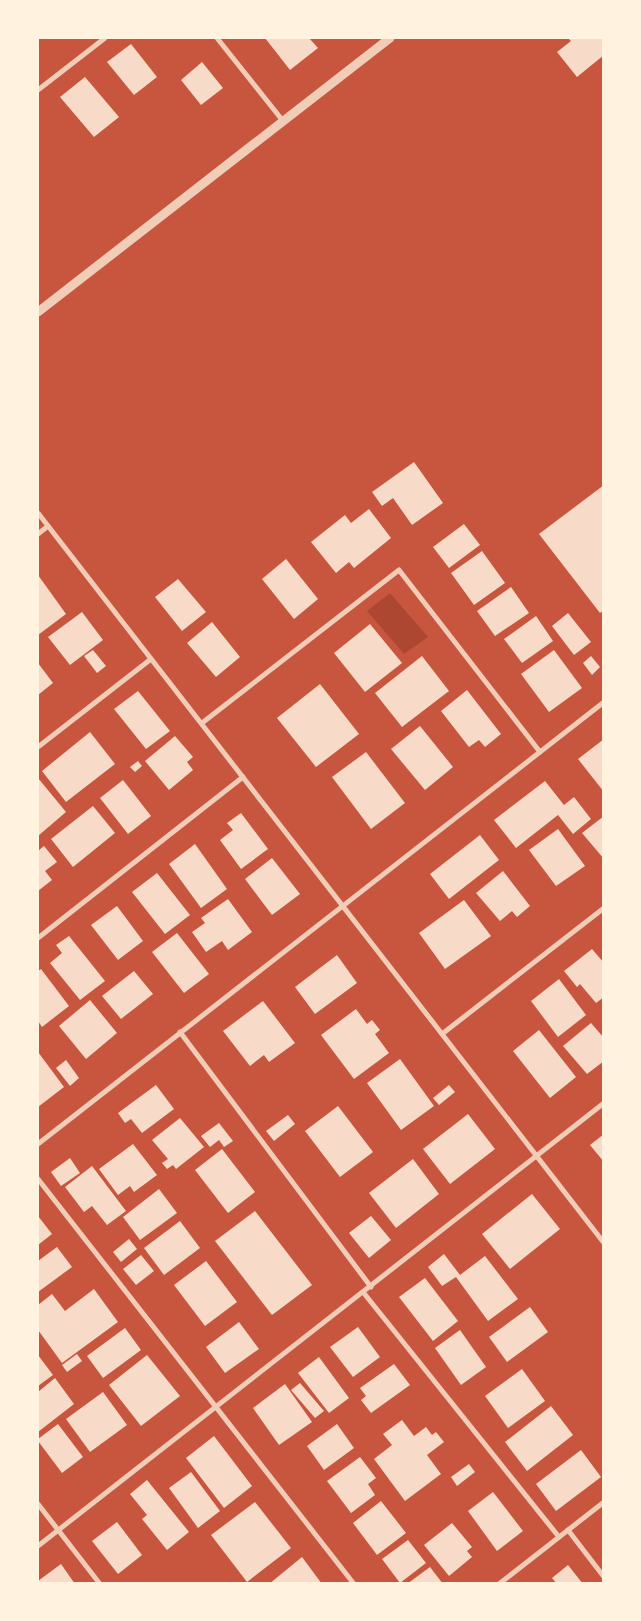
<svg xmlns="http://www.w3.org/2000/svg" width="641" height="1621" viewBox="0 0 641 1621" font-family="Quicksand,sans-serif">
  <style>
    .green { fill: #ae4732 }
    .building { fill: #f7dbc8 }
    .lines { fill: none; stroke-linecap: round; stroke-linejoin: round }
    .minor { stroke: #f1ccb7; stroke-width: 5 }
    .tertiary { stroke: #f1ccb7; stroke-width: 9 }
  </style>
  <rect width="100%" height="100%" fill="#c8553d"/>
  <!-- green -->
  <path class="green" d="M390,593l38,44 -24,17 -37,-43z"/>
  <!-- building -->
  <g class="building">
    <path d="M265,38h44l9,10 -28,22z"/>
    <path d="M568,38h36v17l-27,22 -20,-25 14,-11z"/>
    <path d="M131,44l26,33 -23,18 -27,-33z"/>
    <path d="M202,62l21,26 -22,17 -20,-25z"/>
    <path d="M85,77l34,40 -25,20 -34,-40z"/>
    <path d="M414,462l29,41 -31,22 -19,-27 -11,8 -10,-14z"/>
    <path d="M604,485v125l-4,3 -61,-79z"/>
    <path d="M369,509l22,29 -37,30 -5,-6 -13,11 -25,-31 34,-27 6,8z"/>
    <path d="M464,524l16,21 -31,23 -16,-21z"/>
    <path d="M482,551l23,32 -31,22 -23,-32z"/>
    <path d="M286,559l32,40 -24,20 -32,-40z"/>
    <path d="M38,575l28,39 -28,21z"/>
    <path d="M178,579l28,33 -24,19 -27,-34z"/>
    <path d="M511,587l18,26 -34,23 -18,-25z"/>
    <path d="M82,612l21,28 -33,25 -22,-28z"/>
    <path d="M568,613l23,29 -17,13 -22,-29z"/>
    <path d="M536,616l17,25 -31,22 -18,-24z"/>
    <path d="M212,622l28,35 -24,20 -29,-34z"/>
    <path d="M370,624l32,39 -37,29 -31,-39z"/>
    <path d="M93,650l13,16 -9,7 -13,-17z"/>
    <path d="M554,650l28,38 -33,24 -28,-38z"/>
    <path d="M422,656l27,35 -47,36 -27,-34z"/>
    <path d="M591,656l9,11 -8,8 -9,-12z"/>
    <path d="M38,663l15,20 -15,12z"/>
    <path d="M320,684l39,50 -43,33 -39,-49z"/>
    <path d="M467,690l34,44 -16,13 -6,-7 -10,7 -28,-36z"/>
    <path d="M138,691l32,40 -24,18 -32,-40z"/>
    <path d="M420,726l33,41 -28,23 -34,-41z"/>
    <path d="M90,732l25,32 -49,38 -24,-31z"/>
    <path d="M175,736l18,21 -6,5 6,8 -24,20 -24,-29z"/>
    <path d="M604,739v53l-26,-33z"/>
    <path d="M366,752l39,51 -34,26 -39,-52z"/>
    <path d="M138,761l4,5 -7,6 -5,-5z"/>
    <path d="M38,778l28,34 -28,24z"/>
    <path d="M123,780l28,36 -23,18 -28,-36z"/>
    <path d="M545,781l19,24 10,-8 17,22 -18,15 -15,-19 -42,33 -22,-28z"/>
    <path d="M93,806l22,27 -42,34 -22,-28z"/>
    <path d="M241,813l27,36 -27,20 -21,-29 13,-10 -6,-7z"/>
    <path d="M604,816v43l-22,-26z"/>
    <path d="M558,829l27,37 -29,20 -27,-36z"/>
    <path d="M480,835l19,25 -50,39 -19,-25z"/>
    <path d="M195,844l32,45 -26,19 -32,-44z"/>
    <path d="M44,846l13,16 -12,9 7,9 -14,11v-40z"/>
    <path d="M272,858l28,36 -28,21 -27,-36z"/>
    <path d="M503,871l27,35 -13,11 -5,-6 -12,10 -24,-28z"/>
    <path d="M157,873l33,42 -25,19 -33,-42z"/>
    <path d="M228,899l24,33 -24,18 -6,-9 -16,11 -14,-20 13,-9 -4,-5z"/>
    <path d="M464,900l27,36 -46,33 -26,-36z"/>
    <path d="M117,906l26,35 -25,19 -27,-35z"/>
    <path d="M177,933l32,41 -25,19 -32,-41z"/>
    <path d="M69,936l36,45 -25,19 -30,-37 12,-10 -6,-8z"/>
    <path d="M592,949l12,14v34l-8,6 -16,-19 -3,3 -13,-16z"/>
    <path d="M337,955l20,28 -42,31 -20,-27z"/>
    <path d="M41,969l28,37 -27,21 -4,-6v-50z"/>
    <path d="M134,971l19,23 -32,25 -19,-23z"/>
    <path d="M559,979l27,36 -28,22 -27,-36z"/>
    <path d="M90,1000l27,33 -31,26 -27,-33z"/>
    <path d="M263,1001l32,42 -26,19 -5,-7 -14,11 -27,-35z"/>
    <path d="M356,1009l11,15 5,-4 8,10 -5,4 14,19 -35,26 -33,-44z"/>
    <path d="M591,1023l13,15v23l-17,13 -24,-28z"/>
    <path d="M539,1030l37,47 -26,21 -37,-47z"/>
    <path d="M38,1052l26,35 -26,20z"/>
    <path d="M400,1059l34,47 -33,24 -34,-47z"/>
    <path d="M66,1060l13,18 -9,8 -14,-18z"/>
    <path d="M156,1085l18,24 -32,24 -11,-14 -6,4 -7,-10z"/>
    <path d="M449,1085l6,7 -16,13 -6,-7z"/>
    <path d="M338,1106l35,46 -33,25 -35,-46z"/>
    <path d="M468,1114l27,35 -45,35 -27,-35z"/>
    <path d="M288,1115l7,9 -21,17 -8,-10z"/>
    <path d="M180,1118l24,29 -28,22 -3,-4 -6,4 -5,-6 6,-4 -16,-19z"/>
    <path d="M219,1123l14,18 -9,6 -5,-7 -9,7 -9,-11z"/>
    <path d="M604,1134v28l-14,-17z"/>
    <path d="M133,1144l24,31 -23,17 -4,-6 -12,9 -19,-26z"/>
    <path d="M222,1149l33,43 -27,21 -33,-43z"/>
    <path d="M70,1158l10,15 -19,13 -10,-14z"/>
    <path d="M413,1159l26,35 -43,34 -27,-35z"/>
    <path d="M92,1166l34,45 -19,14 -15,-19 -8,6 -19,-25z"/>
    <path d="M159,1189l18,24 -37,27 -17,-23z"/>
    <path d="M532,1194l28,35 -50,40 -28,-35z"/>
    <path d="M255,1211l57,74 -40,30 -57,-74z"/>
    <path d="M38,1216l14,18 -14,11z"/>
    <path d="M371,1216l20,24 -22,18 -20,-25z"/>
    <path d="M180,1221l20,27 -36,27 -20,-27z"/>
    <path d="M129,1239l8,10 -16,13 -8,-10z"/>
    <path d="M57,1247l15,20 -34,25v-31z"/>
    <path d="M444,1254l16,21 25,-19 33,43 -30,22 -32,-44 -14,9 -14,-19z"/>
    <path d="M141,1255l13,16 -18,14 -13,-16z"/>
    <path d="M206,1261l31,41 -32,24 -31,-41z"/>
    <path d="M425,1278l33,43 -25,20 -34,-44z"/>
    <path d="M94,1289l24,33 -56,41 -24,-33v-25l14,-11 13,17z"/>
    <path d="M530,1307l18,25 -41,30 -18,-25z"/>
    <path d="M239,1322l20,27 -34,24 -19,-26z"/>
    <path d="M358,1327l22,30 -27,20 -23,-30z"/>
    <path d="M125,1328l16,22 -38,28 -16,-22z"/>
    <path d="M460,1330l26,37 -25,18 -26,-37z"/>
    <path d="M77,1354l5,7 -15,11 -5,-7z"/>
    <path d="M38,1355l15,20 -15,11z"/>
    <path d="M147,1355l33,41 -39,30 -32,-41z"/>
    <path d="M319,1357l30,41 -20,15 -31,-40z"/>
    <path d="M394,1364l16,21 -39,28 -10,-13 5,-4 -6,-8z"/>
    <path d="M522,1369l23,32 -37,27 -23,-32z"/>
    <path d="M55,1378l19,26 -36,28v-40z"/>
    <path d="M300,1383l24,28 -9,7 -24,-28z"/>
    <path d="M285,1384l27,38 -33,23 -26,-37z"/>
    <path d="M103,1392l24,33 -37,27 -24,-33z"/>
    <path d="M551,1406l22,29 -46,36 -22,-29z"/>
    <path d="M402,1420l12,16 12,-9 6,8 4,-3 8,10 -17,13 14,19 -36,27 -31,-42 18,-14 -9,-11z"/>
    <path d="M58,1424l25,33 -21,16 -24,-32v-2z"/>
    <path d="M337,1424l17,24 -30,22 -17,-24z"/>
    <path d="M214,1436l38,50 -28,22 -38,-50z"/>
    <path d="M581,1450l20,27 -45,34 -20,-27z"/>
    <path d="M360,1457l16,21 -8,6 7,11 -24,18 -24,-32z"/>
    <path d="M469,1464l6,8 -18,14 -6,-9z"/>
    <path d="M191,1472l29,39 -22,17 -29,-40z"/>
    <path d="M147,1480l42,52 -22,18 -25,-31 5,-4 -17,-21z"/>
    <path d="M493,1492l30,39 -26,20 -29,-40z"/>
    <path d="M381,1501l25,32 -29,22 -24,-32z"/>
    <path d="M255,1502l36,46 -44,34 -36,-47z"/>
    <path d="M117,1522l25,33 -24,19 -26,-33z"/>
    <path d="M452,1523l20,24 -5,4 5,6 -23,19 -25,-31z"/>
    <path d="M408,1540l18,23 -26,20 -18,-24z"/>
    <path d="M302,1557l20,27h-53z"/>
    <path d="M61,1564l14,20h-37v-3z"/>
    <path d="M568,1565l15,19h-26l-5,-6z"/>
    <path d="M430,1567l13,17h-36z"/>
  </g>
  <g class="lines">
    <!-- minor -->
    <g class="minor">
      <path d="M217,38l66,83"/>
      <path d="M38,90l67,-52"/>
      <path d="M38,513l566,730"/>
      <path d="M38,534l10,-8"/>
      <path d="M202,723l197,-153 141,182"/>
      <path d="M38,747l113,-88"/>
      <path d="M38,938l205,-161"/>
      <path d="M180,1032l191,255"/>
      <path d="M442,1034l162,-126"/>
      <path d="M38,1144l566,-442"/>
      <path d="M38,1179l316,405"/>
      <path d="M363,1292l196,245"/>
      <path d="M38,1504l62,80"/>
      <path d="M568,1530l36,47"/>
      <path d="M38,1546l566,-443"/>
      <path d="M499,1584l105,-82"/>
    </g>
    <!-- tertiary -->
    <path class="tertiary" d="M38,312l352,-274"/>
  </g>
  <!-- border -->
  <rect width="641" height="1621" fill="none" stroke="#fff3e0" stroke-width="78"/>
</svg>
